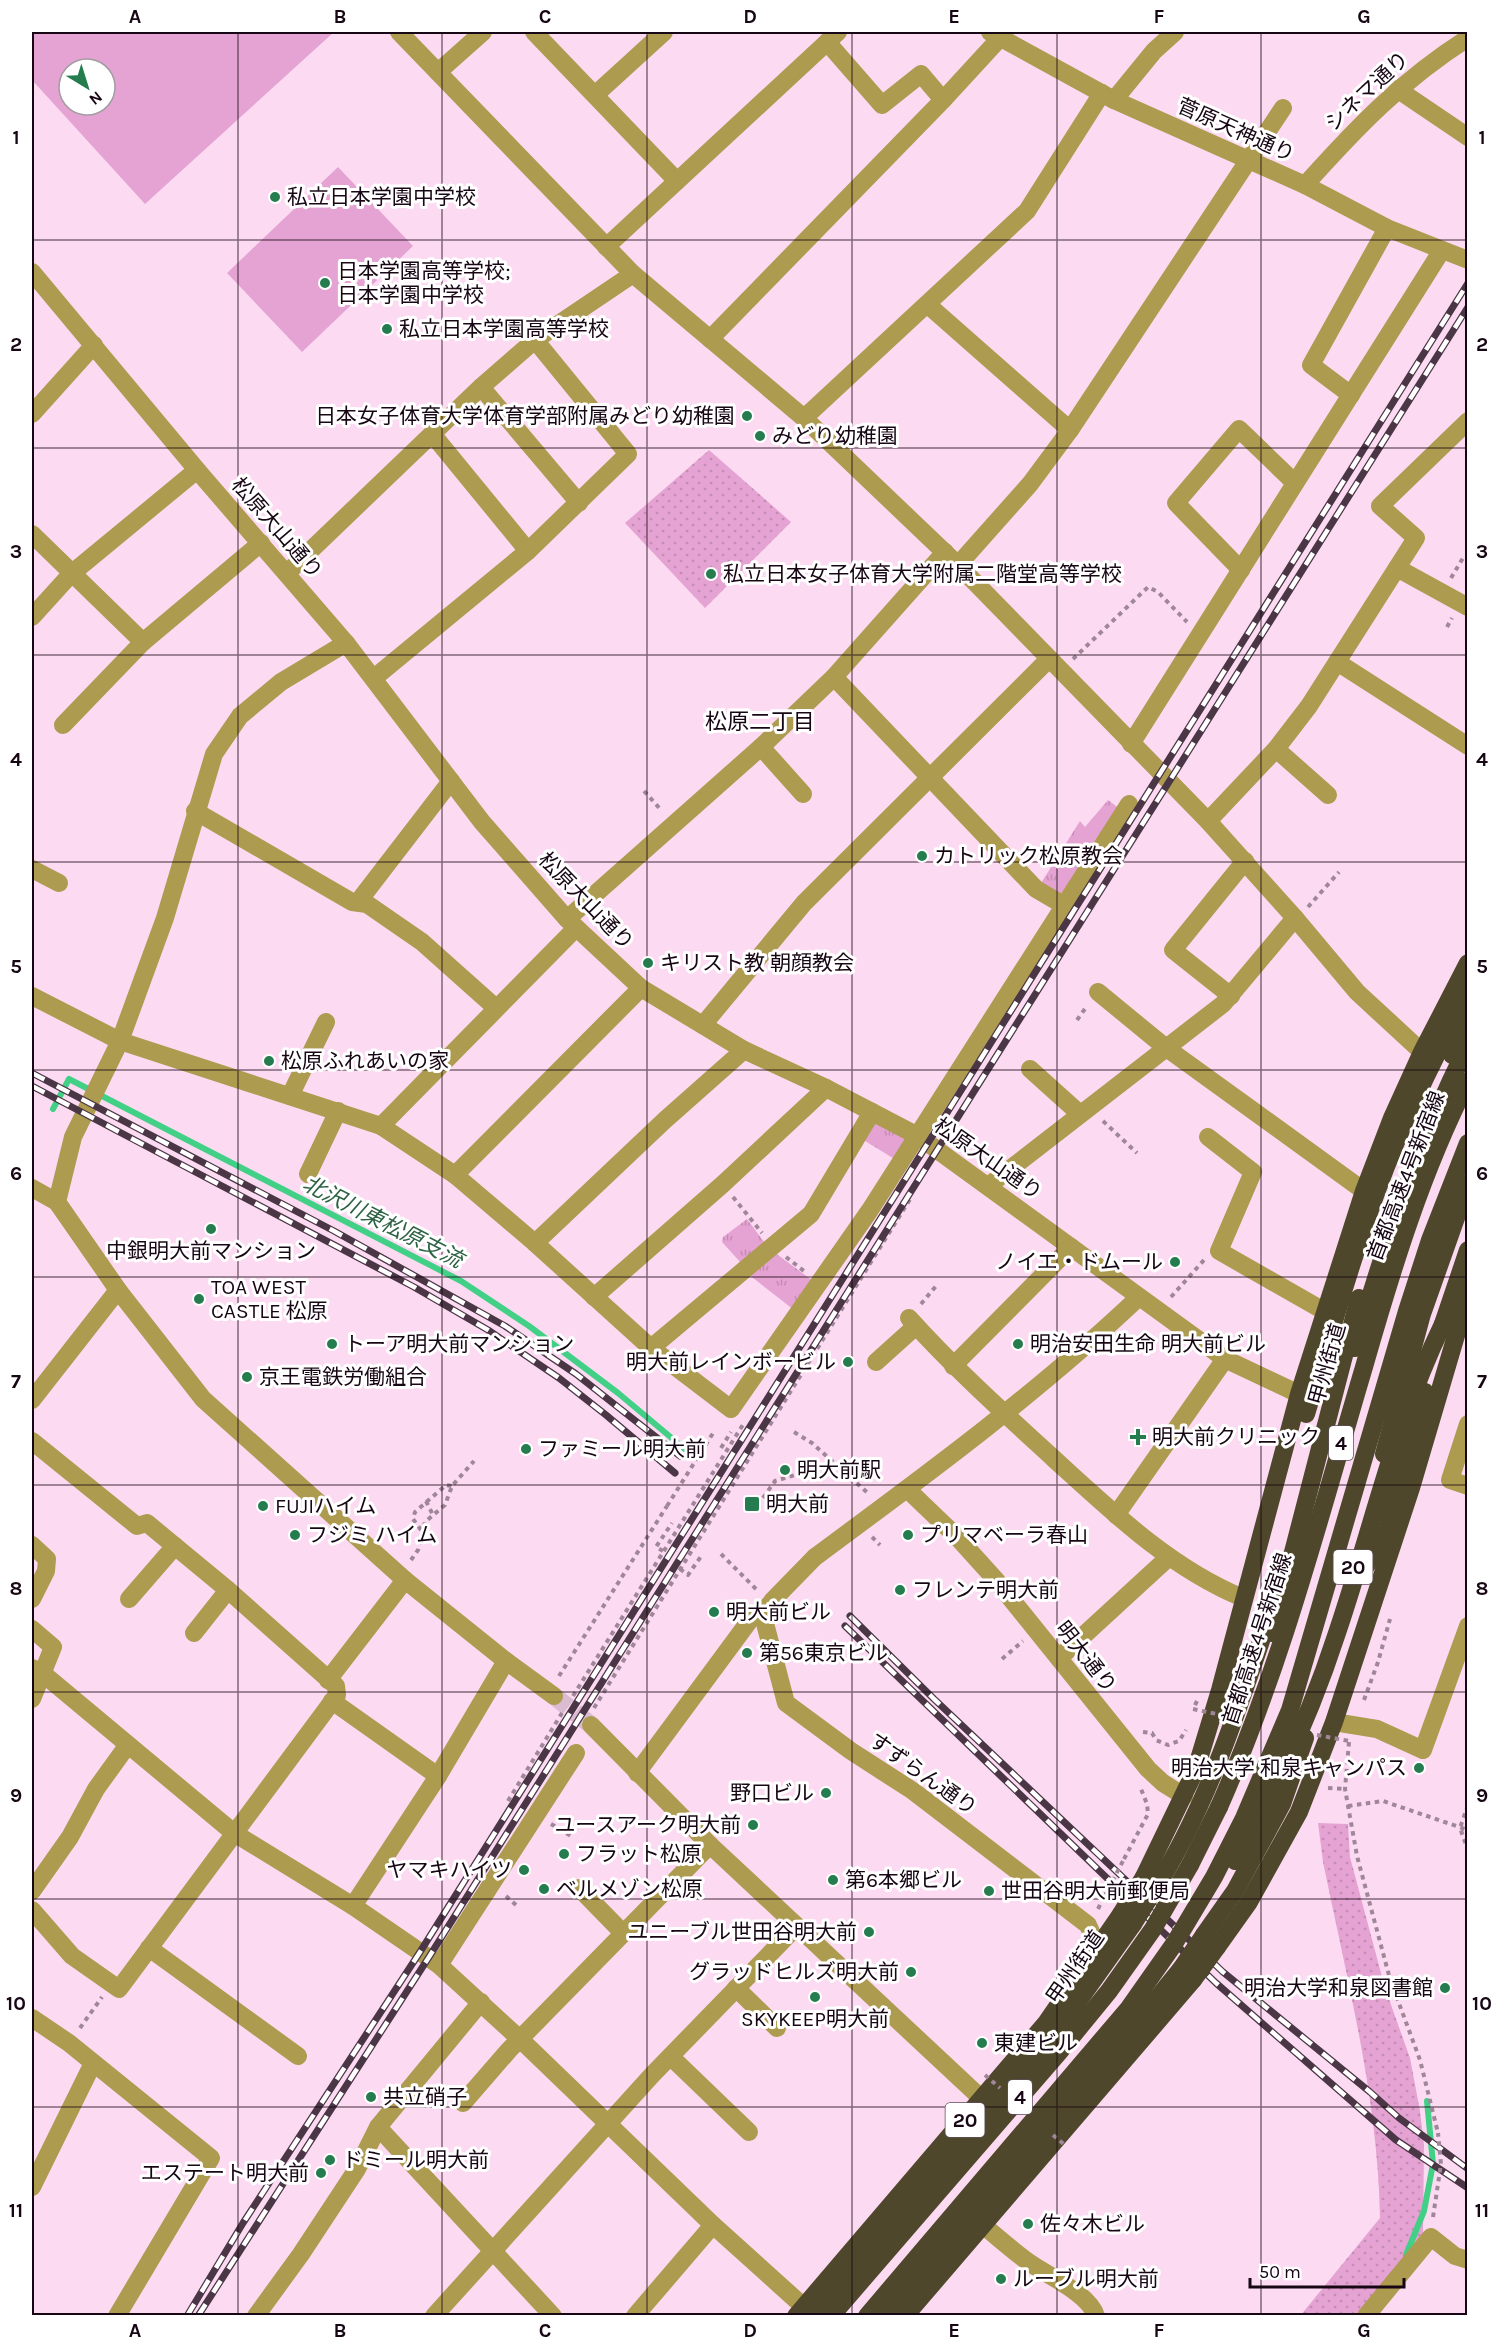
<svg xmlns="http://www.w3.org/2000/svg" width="1499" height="2347" viewBox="0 0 1499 2347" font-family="Karla,'Noto Sans JP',sans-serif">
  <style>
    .grass { fill: url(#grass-tufts) }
    .park { fill: url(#park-dots) }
    .garden { fill: #e5a3d3; fill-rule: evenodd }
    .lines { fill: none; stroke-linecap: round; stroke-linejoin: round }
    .stream { stroke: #42d087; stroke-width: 6 }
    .minor-tunnel { stroke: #dabbd1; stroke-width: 18; stroke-dasharray: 18 9; stroke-linecap: butt }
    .path { stroke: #a08699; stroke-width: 4; stroke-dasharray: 4.5 4.5; stroke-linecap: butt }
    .minor { stroke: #ad9b4f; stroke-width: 18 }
    .highway { stroke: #4e472b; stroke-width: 18 }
    .rail-casing { stroke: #4a3645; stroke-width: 7 }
    .rail { stroke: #fff; stroke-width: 4.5; stroke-dasharray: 14; stroke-linecap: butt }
    .path-bridge { stroke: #a08699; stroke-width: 4; stroke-dasharray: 4.5 4.5; stroke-linecap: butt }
    .minor-bridge { stroke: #ad9b4f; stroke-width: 18 }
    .highway-bridge { stroke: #4e472b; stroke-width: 18 }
    .grid { fill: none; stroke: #170613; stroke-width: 1.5; stroke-opacity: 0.55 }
    .poi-dot { fill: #257c4f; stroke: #fff; stroke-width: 2 }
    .labels { text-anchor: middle; stroke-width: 6; stroke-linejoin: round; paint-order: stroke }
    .shield { fill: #fff; stroke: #5d515a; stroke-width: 1.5 }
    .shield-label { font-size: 20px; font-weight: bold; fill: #170613 }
    .street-label { font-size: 21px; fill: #170613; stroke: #fff }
    .poi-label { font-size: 21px; fill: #170613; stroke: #fff; text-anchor: start }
    .neighbourhood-label { font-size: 22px; fill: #170613; stroke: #fff }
    .water-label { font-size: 22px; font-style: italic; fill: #2d6244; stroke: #fff }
    .neatline { fill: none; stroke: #170613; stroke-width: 2 }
    .grid-label { font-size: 20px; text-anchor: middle; font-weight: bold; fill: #170613 }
  </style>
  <defs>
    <pattern id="grass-tufts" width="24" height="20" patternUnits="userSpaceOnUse" patternTransform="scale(1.5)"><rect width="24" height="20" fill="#e5a3d3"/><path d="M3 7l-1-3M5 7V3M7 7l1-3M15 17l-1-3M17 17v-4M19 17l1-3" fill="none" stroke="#c48bb4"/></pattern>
    <pattern id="park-dots" width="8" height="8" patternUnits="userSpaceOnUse" patternTransform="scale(1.5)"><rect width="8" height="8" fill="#e5a3d3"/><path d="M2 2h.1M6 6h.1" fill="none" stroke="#c48bb4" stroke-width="1.8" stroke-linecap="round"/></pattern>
  </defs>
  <rect width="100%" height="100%" fill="#fcdbf2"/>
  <!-- grass -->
  <g class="grass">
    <path d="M1108,800l12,9 -57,86 -22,-12 39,-62 5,6z"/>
    <path d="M876,1119l32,21 -12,20 -34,-21z"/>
    <path d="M747,1219l18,24 -24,20 -19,-21 1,-5z"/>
    <path d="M774,1252l39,29 -19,29 -46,-36z"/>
  </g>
  <!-- park -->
  <g class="park">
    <path d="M709,450l82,72 -86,86 -80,-85z"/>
    <path d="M1318,1823l30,1 2,33 35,131 25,70 10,53 4,34 -1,90 -67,80 -56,1 80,-98c-2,-121 -33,-238 -57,-356z"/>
  </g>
  <!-- garden -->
  <g class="garden">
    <path d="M32,32h302l-189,172 -113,-124zM69,69h36v36h-36z"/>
    <path d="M338,167l75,79 -111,106 -75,-79z"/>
  </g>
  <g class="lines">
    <!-- stream -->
    <g class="stream">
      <path d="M53,1109l16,-30 392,202 68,45 89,67 68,57"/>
      <path d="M1406,2255l18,-44 9,-47 -6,-63"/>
    </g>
    <!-- minor-tunnel -->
    <path class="minor-tunnel" d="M554,1696l37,29"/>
    <!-- path -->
    <g class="path">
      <path d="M1451,578l12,-20"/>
      <path d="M1447,627l5,-9"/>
      <path d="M1073,659l75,-72 10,5 29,30"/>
      <path d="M644,791l18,20"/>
      <path d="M1308,907l31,-35"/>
      <path d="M1077,1020l10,-14"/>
      <path d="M1103,1121l34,32"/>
      <path d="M733,1197l29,36"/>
      <path d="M786,1257l18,14"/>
      <path d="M1171,1297l33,-37"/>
      <path d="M921,1304l15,-18"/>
      <path d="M794,1432l18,11 57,51"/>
      <path d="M721,1448l10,-16"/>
      <path d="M763,1498l12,-17 20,-6"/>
      <path d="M426,1501l7,14"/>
      <path d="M421,1530l-8,-11 2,-7 31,-27 6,1"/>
      <path d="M872,1537l8,8"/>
      <path d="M663,1551l-7,-4 16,-24"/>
      <path d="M721,1554l35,35"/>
      <path d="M411,1560l7,-10 7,-28 20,-17 7,-19 22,-25"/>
      <path d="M680,1569l8,6 14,-20"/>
      <path d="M1002,1659l21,-18"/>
      <path d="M559,1676l108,-170"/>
      <path d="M573,1696l171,-273"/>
      <path d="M1364,1700l14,-38 12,-43"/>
      <path d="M594,1708l318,-512"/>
      <path d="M1143,1732l9,1 4,7 12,5 11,-4 7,-11"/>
      <path d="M1349,1742l-4,47 12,67 33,123 30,81 18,73"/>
      <path d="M1328,1788l17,1"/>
      <path d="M508,1801l54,-88"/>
      <path d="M1468,1805l-8,23 8,22"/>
      <path d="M1348,1806l35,-5 85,29"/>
      <path d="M551,1824l20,12"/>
      <path d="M1124,1859l24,-45 -1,-10 -6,-15"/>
      <path d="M506,1896l11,10"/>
      <path d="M1098,1909l6,-12"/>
      <path d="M80,2028l22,-31"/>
    </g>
    <!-- minor -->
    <g class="minor">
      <path d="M399,32l234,242 171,144 154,147 250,256 87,97 62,74 65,60"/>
      <path d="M534,32l143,149"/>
      <path d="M990,32l124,68 191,85 82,43 81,32"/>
      <path d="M827,42l55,63 39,-31 22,26"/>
      <path d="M438,72l45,-40"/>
      <path d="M1397,89l71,48"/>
      <path d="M596,94l68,-62"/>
      <path d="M1114,100l40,-49 21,-19"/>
      <path d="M1305,185c52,-58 97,-105 163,-147"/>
      <path d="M606,247l232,-215"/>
      <path d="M32,272l165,198 149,173 136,179 85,97 74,69 103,62 82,38 92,48 307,223 74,35"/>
      <path d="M928,305l142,125"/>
      <path d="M710,339l233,-239 57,-62"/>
      <path d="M481,387l98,116"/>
      <path d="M1351,395l-40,-30 76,-137"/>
      <path d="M32,414l62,-69"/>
      <path d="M804,418l223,-207 75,-118"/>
      <path d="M433,435l95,116"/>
      <path d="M32,534l111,108"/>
      <path d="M958,565l72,-81 40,-54 213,-322"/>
      <path d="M1397,568l71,39"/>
      <path d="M1241,570l-65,-67 63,-74 56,54"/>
      <path d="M287,573l194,-186 54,-47 98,-66"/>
      <path d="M32,617l39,-43 126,-104"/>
      <path d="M346,643l-65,39 -41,34 -26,38 -49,164 -45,123 -47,96 -16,65 61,88 85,109 202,181 101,81 48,35"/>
      <path d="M1337,662l131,84"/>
      <path d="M834,677l202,212 29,17"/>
      <path d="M374,678l154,-127 100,-97 -93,-114"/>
      <path d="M63,725l80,-83 118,-99"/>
      <path d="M1131,744l311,-494"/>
      <path d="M761,747l42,47"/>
      <path d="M1276,749l52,46"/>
      <path d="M195,811l157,91 15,2 55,38 74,66"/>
      <path d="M1208,821l68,-72 33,-43 107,-168 -36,-32 88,-85"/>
      <path d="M32,869l27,14"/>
      <path d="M358,902l93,-121"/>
      <path d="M567,919l194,-172 73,-70 111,-125"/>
      <path d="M1098,992l67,55 199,144"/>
      <path d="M32,996l88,45 261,85 74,49 80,68 116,105 80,61 139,-199 259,-406"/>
      <path d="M1231,996l-58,-46 72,-89"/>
      <path d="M703,1025l101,-122 245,-244"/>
      <path d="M1030,1069l50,45"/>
      <path d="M290,1096l36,-74"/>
      <path d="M381,1126l195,-198"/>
      <path d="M1208,1137l45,35 -34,79 105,60"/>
      <path d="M308,1174l30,-63"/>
      <path d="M455,1175l186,-187"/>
      <path d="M988,1186l235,-182 72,-86"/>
      <path d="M32,1188l25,14"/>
      <path d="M535,1243l130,-123 79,-70"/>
      <path d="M594,1297l129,-113 103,-96"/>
      <path d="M909,1318c45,50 95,95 144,140 58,53 117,110 190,140"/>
      <path d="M651,1348l160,-134 61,-102"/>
      <path d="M876,1362l40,-36"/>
      <path d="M953,1366l118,-119"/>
      <path d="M32,1400l86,-110"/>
      <path d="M1468,1424l-18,56 18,6"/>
      <path d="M32,1441l105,85 10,-3 81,67 108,96 1,9 -218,294 -47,-33 -40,-46"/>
      <path d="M907,1489l50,48 38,42 153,190 15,14 21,13"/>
      <path d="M1116,1515l109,-156"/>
      <path d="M32,1545l15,14 -1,12 -14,28"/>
      <path d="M815,1557c111,-82 224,-165 324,-260"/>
      <path d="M129,1599l46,-53"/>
      <path d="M762,1612l24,91 65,48 62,40 175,134 10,23"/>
      <path d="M32,1629l21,18 -21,52"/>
      <path d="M194,1633l34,-43"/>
      <path d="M1059,1658l110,-101"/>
      <path d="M32,1668l9,4 193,161 119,73 86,59 82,75 192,185 91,82"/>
      <path d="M328,1680l77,-100"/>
      <path d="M332,1701l106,75"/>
      <path d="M1334,1722l43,7 46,21 45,-124"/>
      <path d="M591,1725l119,120 272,254"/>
      <path d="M637,1773l113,-153 12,-8 7,-7"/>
      <path d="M579,1888l44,45"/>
      <path d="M32,1891l38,-54 26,-48 31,-43"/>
      <path d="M353,1906l85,-130 68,-115"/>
      <path d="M149,1948l149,108"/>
      <path d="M439,1965l137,-212"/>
      <path d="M736,1988l41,40"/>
      <path d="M32,2018l37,25 142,115 -94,158"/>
      <path d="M671,2057l78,75"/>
      <path d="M463,2103l46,-53 201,-205"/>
      <path d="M378,2127l175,189"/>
      <path d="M32,2187l61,-124"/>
      <path d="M983,2225c14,12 29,25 44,36 19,14 62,32 69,55"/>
      <path d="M256,2316l45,-62 56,-85 21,-42 103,-125"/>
      <path d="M434,2316l218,-241 145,-149"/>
      <path d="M635,2316l78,-91"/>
      <path d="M1366,2316l65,-79 24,19 13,4"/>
    </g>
    <!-- highway -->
    <g class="highway">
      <path d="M1452,1055l16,-32"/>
      <path d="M1443,1324l25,-74"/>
      <path d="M1355,1348c31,-107 63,-203 113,-303"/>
      <path d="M1306,1414c28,-91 53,-184 90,-272 22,-51 46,-100 72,-148"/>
      <path d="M1384,1454l38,-140 46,-130"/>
      <path d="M1190,1865l29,-58"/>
      <path d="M1144,1877l52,-108 24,-79 79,-296 65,-203 28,-73 30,-66 46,-89"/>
      <path d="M1155,1889c54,-86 84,-183 116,-278"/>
      <path d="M1204,1935l31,-44 47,-87 23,-66"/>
      <path d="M1217,1947l32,-45 50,-90 35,-90 77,-234 57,-193"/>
      <path d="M796,2316l250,-293 75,-109"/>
      <path d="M814,2316l243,-285 76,-107"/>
      <path d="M888,2316l211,-246 82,-101"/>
      <path d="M905,2316l288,-336"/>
    </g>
    <defs>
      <g id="rail">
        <path d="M32,1073l302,158 171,95 71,48 104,82"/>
        <path d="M32,1086l382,201 74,43 71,48 47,37 69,58"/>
        <path d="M850,1616l84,83 289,273 147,120 29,26 69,51"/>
        <path d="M845,1626l371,357 180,157 72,48"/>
        <path d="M187,2316l56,-93 177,-271 1048,-1669"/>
        <path d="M198,2316l231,-359 1039,-1650"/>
      </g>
    </defs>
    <!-- rail casing -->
    <use href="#rail" class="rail-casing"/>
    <!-- rail -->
    <use href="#rail" class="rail"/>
    <!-- path-bridge -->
    <g class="path-bridge">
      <path d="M667,1506l48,-76"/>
      <path d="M1197,1701l-4,8 43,9"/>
      <path d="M1317,1735l32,6"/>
      <path d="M1104,1897l20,-38"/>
      <path d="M985,2075l15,13"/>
      <path d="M1053,2135l13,11"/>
      <path d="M1433,2217l8,-53 -3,-31"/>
    </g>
    <!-- minor-bridge -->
    <path class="minor-bridge" d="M772,1601l43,-44"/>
    <!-- highway-bridge -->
    <g class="highway-bridge">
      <path d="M1364,1569l20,-31 4,-10 37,-136"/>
      <path d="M1272,1633l87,-335"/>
      <path d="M1219,1807c63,-142 101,-292 145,-440 28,-98 58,-196 104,-286"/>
      <path d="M1235,1861c42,-73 76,-148 102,-228 35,-103 58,-211 106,-309"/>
      <path d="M1121,1914l23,-37"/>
      <path d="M1133,1924l22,-35"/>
      <path d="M1181,1969l23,-34"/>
      <path d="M1193,1980l24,-33"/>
      <path d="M831,2316l229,-265 49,-60 44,-62 37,-64"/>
      <path d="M867,2316l262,-308 45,-64 40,-67 30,-59 46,-108 117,-399 23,-71 38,-97"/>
    </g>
  </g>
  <!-- grid -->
  <path class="grid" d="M238,32v2284M442,32v2284M647,32v2284M852,32v2284M1057,32v2284M1261,32v2284M32,240h1436M32,448h1436M32,655h1436M32,862h1436M32,1070h1436M32,1277h1436M32,1485h1436M32,1692h1436M32,1899h1436M32,2107h1436"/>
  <!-- markers -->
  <g class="poi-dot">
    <circle cx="275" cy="197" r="6"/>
    <circle cx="325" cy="283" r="6"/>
    <circle cx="387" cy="329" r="6"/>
    <circle cx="747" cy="416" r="6"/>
    <circle cx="760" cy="436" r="6"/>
    <circle cx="711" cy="574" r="6"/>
    <circle cx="922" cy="856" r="6"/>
    <circle cx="648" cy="963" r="6"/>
    <circle cx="269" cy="1061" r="6"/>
    <circle cx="211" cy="1229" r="6"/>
    <circle cx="1175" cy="1262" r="6"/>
    <circle cx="199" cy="1299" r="6"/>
    <circle cx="332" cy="1344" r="6"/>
    <circle cx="1018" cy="1344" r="6"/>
    <circle cx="848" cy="1362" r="6"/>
    <circle cx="247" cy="1377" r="6"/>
    <path d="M1135 1428h6v6h6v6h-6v6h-6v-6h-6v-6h6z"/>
    <circle cx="526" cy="1449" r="6"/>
    <circle cx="785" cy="1470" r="6"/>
    <rect x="744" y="1496" width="16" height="16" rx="3"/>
    <circle cx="263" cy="1506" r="6"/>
    <circle cx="295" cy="1535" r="6"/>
    <circle cx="908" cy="1535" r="6"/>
    <circle cx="900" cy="1590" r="6"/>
    <circle cx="714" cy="1612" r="6"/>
    <circle cx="747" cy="1653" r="6"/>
    <circle cx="1419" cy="1768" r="6"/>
    <circle cx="826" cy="1793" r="6"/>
    <circle cx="753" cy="1825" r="6"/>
    <circle cx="564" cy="1854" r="6"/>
    <circle cx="524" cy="1870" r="6"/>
    <circle cx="833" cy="1880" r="6"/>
    <circle cx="544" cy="1889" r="6"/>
    <circle cx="989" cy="1891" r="6"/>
    <circle cx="869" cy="1932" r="6"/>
    <circle cx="911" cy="1972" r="6"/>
    <circle cx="1445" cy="1988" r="6"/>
    <circle cx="815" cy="1997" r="6"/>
    <circle cx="982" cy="2043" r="6"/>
    <circle cx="371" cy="2097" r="6"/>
    <circle cx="330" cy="2160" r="6"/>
    <circle cx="321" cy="2173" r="6"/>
    <circle cx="1028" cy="2224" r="6"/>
    <circle cx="1001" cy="2279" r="6"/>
  </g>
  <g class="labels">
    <!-- shield labels -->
    <g class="shield">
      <rect x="1329" y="1426" width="24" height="34" rx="4.5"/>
      <rect x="1333.5" y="1550" width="39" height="34" rx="4.5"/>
      <rect x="1008" y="2080" width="24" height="34" rx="4.5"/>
      <rect x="945.5" y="2103" width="39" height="34" rx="4.5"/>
    </g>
    <g class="shield-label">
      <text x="1341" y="1450">4</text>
      <text x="1353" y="1574">20</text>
      <text x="1020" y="2104">4</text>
      <text x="965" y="2127">20</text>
    </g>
    <!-- street labels -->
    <g class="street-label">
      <text transform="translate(1367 91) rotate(-43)" y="7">シネマ通り</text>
      <text transform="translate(1236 130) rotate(24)" y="7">菅原天神通り</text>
      <text transform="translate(277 528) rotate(49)" y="7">松原大山通り</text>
      <text transform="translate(586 901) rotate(46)" y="7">松原大山通り</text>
      <text transform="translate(988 1159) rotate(35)" y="7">松原大山通り</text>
      <text transform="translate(1406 1176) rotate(-69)" y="7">首都高速4号新宿線</text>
      <text transform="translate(1327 1364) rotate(-74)" y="7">甲州街道</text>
      <text transform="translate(1257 1639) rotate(-72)" y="7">首都高速4号新宿線</text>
      <text transform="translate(1086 1657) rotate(52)" y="7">明大通り</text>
      <text transform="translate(923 1774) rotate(35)" y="7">すずらん通り</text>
      <text transform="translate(1075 1967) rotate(-55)" y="7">甲州街道</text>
    </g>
    <!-- poi labels -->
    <g class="poi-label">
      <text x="287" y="204">私立日本学園中学校</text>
      <text x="337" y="278">日本学園高等学校;<tspan x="337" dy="24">日本学園中学校</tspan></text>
      <text x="399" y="336">私立日本学園高等学校</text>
      <text x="735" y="423" text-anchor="end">日本女子体育大学体育学部附属みどり幼稚園</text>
      <text x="772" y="443">みどり幼稚園</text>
      <text x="723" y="581">私立日本女子体育大学附属二階堂高等学校</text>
      <text x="934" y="863">カトリック松原教会</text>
      <text x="660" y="970">キリスト教 朝顔教会</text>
      <text x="281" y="1068">松原ふれあいの家</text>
      <text x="211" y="1258" text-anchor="middle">中銀明大前マンション</text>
      <text x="1163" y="1269" text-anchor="end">ノイエ・ドムール</text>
      <text x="211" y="1294">TOA WEST<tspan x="211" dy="24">CASTLE 松原</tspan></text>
      <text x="344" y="1351">トーア明大前マンション</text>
      <text x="1030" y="1351">明治安田生命 明大前ビル</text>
      <text x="836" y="1369" text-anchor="end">明大前レインボービル</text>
      <text x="259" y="1384">京王電鉄労働組合</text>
      <text x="1152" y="1444">明大前クリニック</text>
      <text x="538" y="1456">ファミール明大前</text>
      <text x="797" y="1477">明大前駅</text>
      <text x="766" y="1511">明大前</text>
      <text x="275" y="1513">FUJIハイム</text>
      <text x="307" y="1542">フジミ ハイム</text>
      <text x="920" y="1542">プリマベーラ春山</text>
      <text x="912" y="1597">フレンテ明大前</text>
      <text x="726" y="1619">明大前ビル</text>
      <text x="759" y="1660">第56東京ビル</text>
      <text x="1407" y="1775" text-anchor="end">明治大学 和泉キャンパス</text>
      <text x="814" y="1800" text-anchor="end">野口ビル</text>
      <text x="741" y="1832" text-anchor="end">ユースアーク明大前</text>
      <text x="576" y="1861">フラット松原</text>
      <text x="512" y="1877" text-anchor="end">ヤマキハイツ</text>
      <text x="845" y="1887">第6本郷ビル</text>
      <text x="556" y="1896">ベルメゾン松原</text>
      <text x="1001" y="1898">世田谷明大前郵便局</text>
      <text x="857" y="1939" text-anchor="end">ユニーブル世田谷明大前</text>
      <text x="899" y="1979" text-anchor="end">グラッドヒルズ明大前</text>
      <text x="1433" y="1995" text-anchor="end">明治大学和泉図書館</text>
      <text x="815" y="2026" text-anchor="middle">SKYKEEP明大前</text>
      <text x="994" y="2050">東建ビル</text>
      <text x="383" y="2104">共立硝子</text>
      <text x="342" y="2167">ドミール明大前</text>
      <text x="309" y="2180" text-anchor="end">エステート明大前</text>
      <text x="1040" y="2231">佐々木ビル</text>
      <text x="1013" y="2286">ルーブル明大前</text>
    </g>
    <!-- neighbourhood labels -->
    <g class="neighbourhood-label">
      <text x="760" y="729">松原二丁目</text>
    </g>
    <!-- water labels -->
    <g class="water-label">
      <text transform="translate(383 1221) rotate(27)" y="8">北沢川東松原支流</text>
    </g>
  </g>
  <!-- border -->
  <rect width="1499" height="2347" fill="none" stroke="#ffffff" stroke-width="66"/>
  <!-- north arrow -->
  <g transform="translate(87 87) rotate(142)"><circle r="28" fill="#ffffff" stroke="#a29ba1" stroke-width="1.5"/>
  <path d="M0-4.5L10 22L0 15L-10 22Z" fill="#257c4f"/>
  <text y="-9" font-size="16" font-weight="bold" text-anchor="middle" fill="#170613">N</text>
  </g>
  <!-- scale -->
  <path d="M1250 2278v9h154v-9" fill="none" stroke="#170613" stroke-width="3"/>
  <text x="1259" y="2278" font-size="18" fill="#170613" stroke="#ffffff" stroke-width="4.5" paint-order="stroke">50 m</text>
  <rect x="33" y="33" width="1433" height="2281" class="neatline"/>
  <g class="grid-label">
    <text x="135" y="23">A</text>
    <text x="340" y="23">B</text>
    <text x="545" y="23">C</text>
    <text x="750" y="23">D</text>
    <text x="954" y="23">E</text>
    <text x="1159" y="23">F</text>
    <text x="1364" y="23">G</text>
    <text x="16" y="144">1</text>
    <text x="1482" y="144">1</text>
    <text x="16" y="351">2</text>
    <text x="1482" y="351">2</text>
    <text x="16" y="558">3</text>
    <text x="1482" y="558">3</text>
    <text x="16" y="766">4</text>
    <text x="1482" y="766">4</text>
    <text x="16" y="973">5</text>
    <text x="1482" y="973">5</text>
    <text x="16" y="1180">6</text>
    <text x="1482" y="1180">6</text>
    <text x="16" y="1388">7</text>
    <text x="1482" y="1388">7</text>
    <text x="16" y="1595">8</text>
    <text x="1482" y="1595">8</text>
    <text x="16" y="1802">9</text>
    <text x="1482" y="1802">9</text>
    <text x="16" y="2010">10</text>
    <text x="1482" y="2010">10</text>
    <text x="16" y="2217">11</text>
    <text x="1482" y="2217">11</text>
    <text x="135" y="2337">A</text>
    <text x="340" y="2337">B</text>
    <text x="545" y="2337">C</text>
    <text x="750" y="2337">D</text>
    <text x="954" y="2337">E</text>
    <text x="1159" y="2337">F</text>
    <text x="1364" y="2337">G</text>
  </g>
</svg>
